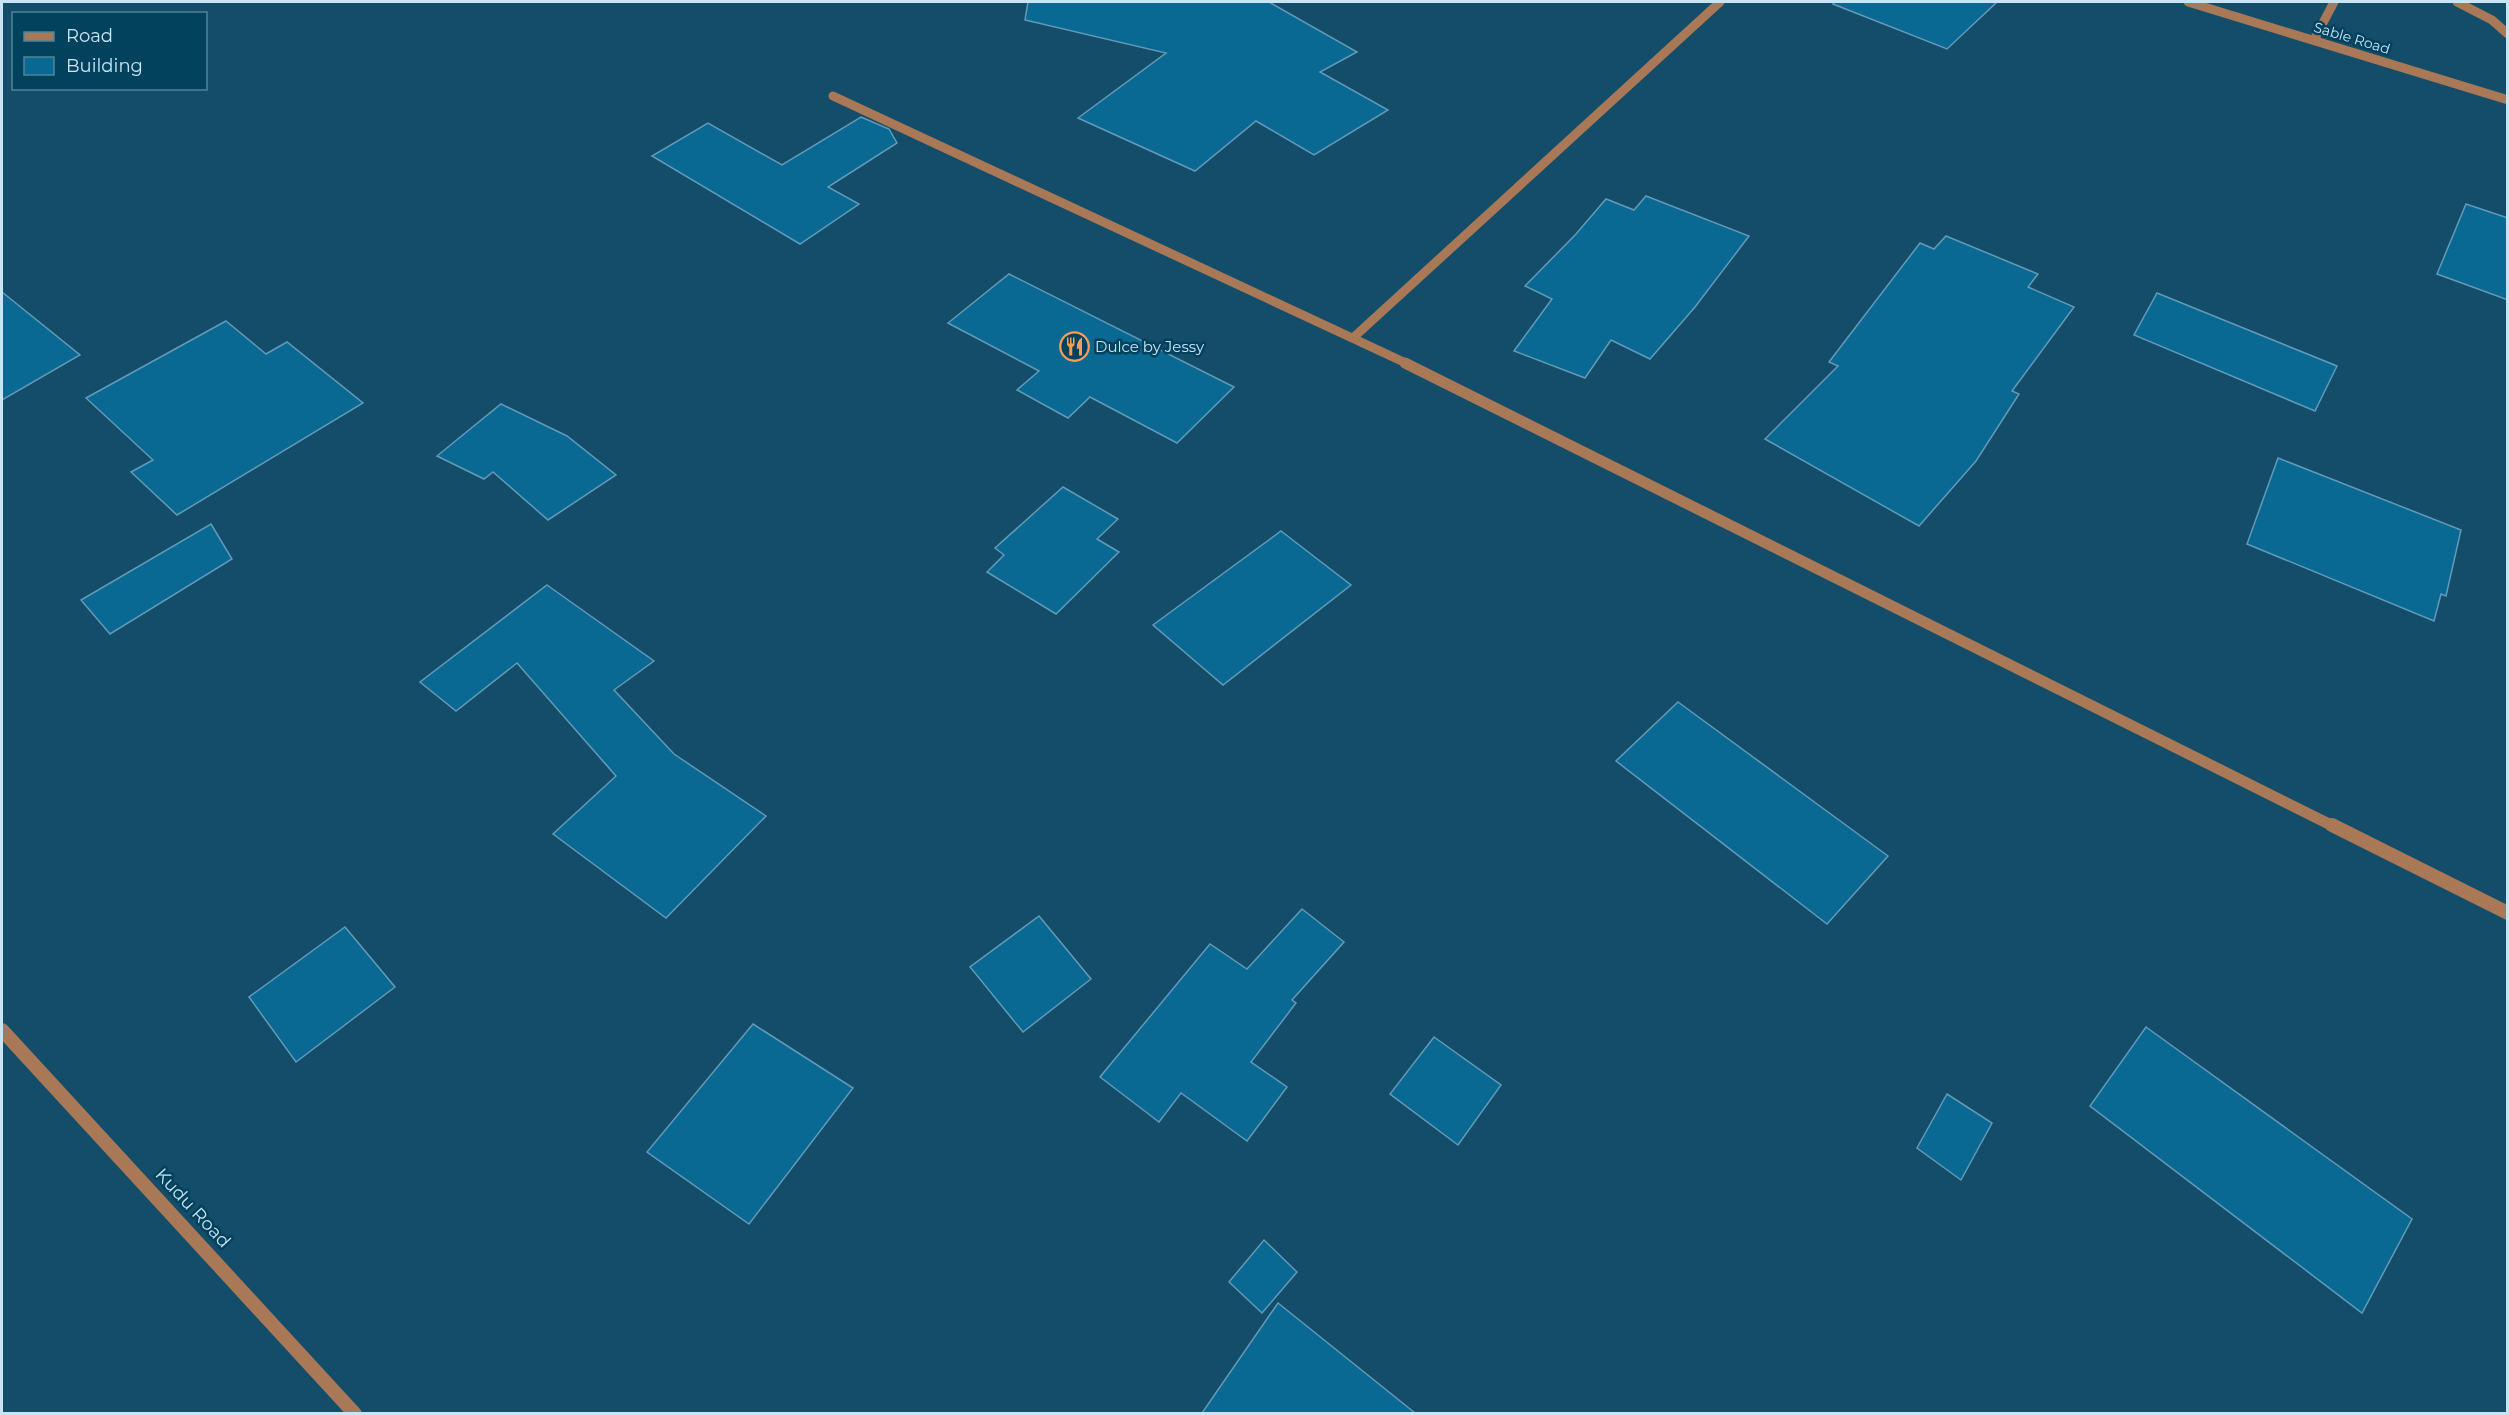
<svg xmlns="http://www.w3.org/2000/svg" width="2509" height="1415" viewBox="0 0 2509 1415" font-family="Montserrat,sans-serif">
  <style>
    .building { fill: #096992; stroke: #639ab9; stroke-width: 1.5 }
    .lines { fill: none; stroke-linecap: round; stroke-linejoin: round }
    .service { stroke: #a87857; stroke-width: 9 }
    .minor-far2 { stroke: #a87857; stroke-width: 9 }
    .minor-far1 { stroke: #a87857; stroke-width: 11 }
    .minor { stroke: #a87857; stroke-width: 14 }
    .tertiary { stroke: #a87857; stroke-width: 14 }
    .labels { text-anchor: middle; stroke-width: 5; stroke-linejoin: round; paint-order: stroke }
    .far-street-label { font-size: 14px; fill: #c9e4f5; stroke: #02425d }
    .poi-label { font-size: 15px; fill: #c9e4f5; stroke: #02425d; text-anchor: start }
    .near-street-label { font-size: 18px; fill: #c9e4f5; stroke: #02425d }
  </style>
  <rect width="100%" height="100%" fill="#134d69"/>
  <!-- building -->
  <g class="building">
    <path d="M1028,2h241l88,50 -37,20 68,38 -74,45 -58,-34 -61,50 -117,-53 88,-65 -141,-33z"/>
    <path d="M1834,2h163l-50,47 -114,-45z"/>
    <path d="M861,117l28,12 8,14 -69,44 31,17 -59,40 -148,-88 56,-33 74,42z"/>
    <path d="M1646,196l103,40 -54,71 -45,52 -39,-19 -26,38 -71,-27 38,-52 -27,-13 51,-52 30,-35 28,11z"/>
    <path d="M2466,204l42,14v82l-71,-26z"/>
    <path d="M1946,236l92,38 -10,13 46,20 -62,84 7,3 -43,67 -57,65 -154,-87 73,-73 -9,-4 91,-119 14,6z"/>
    <path d="M1009,274l225,113 -57,56 -87,-46 -22,21 -51,-28 22,-19 -91,-48z"/>
    <path d="M2,292l78,63 -78,45z"/>
    <path d="M2157,293l180,73 -22,45 -181,-76z"/>
    <path d="M226,321l40,33 21,-12 76,61 -186,112 -46,-43 22,-12 -67,-62z"/>
    <path d="M501,404l66,32 49,39 -68,45 -55,-48 -9,7 -47,-23z"/>
    <path d="M2278,458l183,72 -15,66 -5,-2 -7,27 -187,-77z"/>
    <path d="M1063,487l55,32 -21,20 22,13 -63,62 -69,-42 17,-17 -9,-7z"/>
    <path d="M211,524l21,35 -122,75 -29,-34z"/>
    <path d="M1281,531l70,54 -128,100 -70,-60z"/>
    <path d="M547,585l107,76 -40,29 60,64 92,62 -100,102 -113,-84 63,-58 -99,-113 -61,48 -36,-29z"/>
    <path d="M1678,702l210,154 -61,68 -211,-163z"/>
    <path d="M1302,909l42,33 -52,58 4,3 -45,59 36,25 -40,54 -66,-48 -22,29 -59,-45 110,-133 37,25z"/>
    <path d="M1039,916l52,63 -68,53 -53,-65z"/>
    <path d="M345,927l50,60 -99,75 -47,-65z"/>
    <path d="M753,1024l100,64 -104,136 -102,-72z"/>
    <path d="M2146,1027l266,192 -50,94 -272,-207z"/>
    <path d="M1434,1037l67,48 -43,60 -68,-51z"/>
    <path d="M1947,1094l45,29 -31,57 -44,-32z"/>
    <path d="M1264,1240l33,32 -35,41 -33,-31z"/>
    <path d="M1278,1303l137,110h-213z"/>
  </g>
  <g class="lines">
    <!-- service -->
    <g class="service">
      <path d="M2457,2l35,18 16,14"/>
      <path d="M2314,40l20,-38"/>
    </g>
    <!-- minor-far2 -->
    <g class="minor-far2">
      <path d="M2188,2l320,98"/>
      <path d="M833,96l575,268"/>
      <path d="M1354,337l366,-335"/>
    </g>
    <!-- minor-far1 -->
    <path class="minor-far1" d="M1405,363l930,464"/>
    <!-- minor -->
    <path class="minor" d="M2332,825l176,88"/>
    <!-- tertiary -->
    <path class="tertiary" d="M2,1030l353,384"/>
  </g>
  <!-- icons -->
  <defs>
    <symbol id="restaurant-ring" viewBox="-11 -11 22 22"><circle r="9.5" fill="#02425d" stroke="#fd9c56" stroke-width="1.5"/><path d="M-5-6h1v4h1v-4h1v4h1v-4h1v5L-1.5 .5V6h-2V.5L-5-1ZM5-6V6H3V1.5H1.5Q1.5-4 5-6Z" fill="#fd9c56"/></symbol>
  </defs>
  <g fill-rule="evenodd">
    <use href="#restaurant-ring" x="1058" y="330" width="33" height="33"/>
  </g>
  <g class="labels">
    <!-- far-street labels -->
    <g class="far-street-label">
      <text transform="translate(2352 38) rotate(17)" y="5">Sable Road</text>
    </g>
    <!-- poi labels -->
    <g class="poi-label">
      <text x="1095" y="352">Dulce by Jessy</text>
    </g>
    <!-- near-street labels -->
    <g class="near-street-label">
      <text transform="translate(193 1208) rotate(47)" y="6">Kudu Road</text>
    </g>
  </g>
  <!-- border -->
  <rect width="2509" height="1415" fill="none" stroke="#c9e4f5" stroke-width="6"/>
  <!-- legend -->
  <rect x="12" y="12" width="195" height="78" fill="#02425d" stroke="#52839a" stroke-width="1.5"/>
  <rect x="24" y="32" width="30" height="9" fill="#a87857" stroke="#52839a" stroke-width="1.5"/>
  <text x="66" y="42" font-size="18" fill="#c9e4f5">Road</text>
  <rect x="24" y="57" width="30" height="18" fill="#096992" stroke="#52839a" stroke-width="1.5"/>
  <text x="66" y="72" font-size="18" fill="#c9e4f5">Building</text>
</svg>
